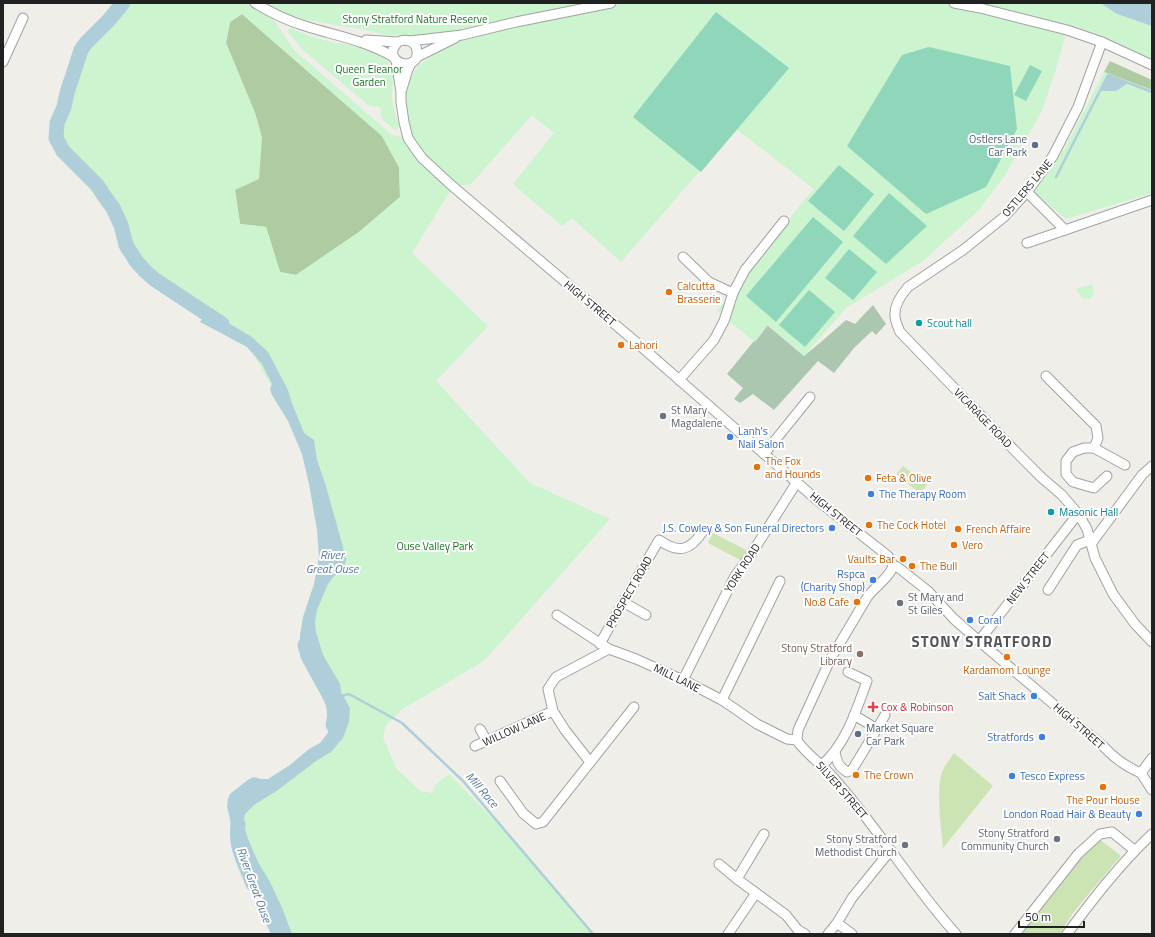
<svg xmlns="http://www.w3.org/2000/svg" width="1155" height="937" viewBox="0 0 1155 937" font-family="'Titillium Web',sans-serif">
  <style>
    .grass { fill: #cce4b4 }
    .forest { fill: #aecba2 }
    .cemetery { fill: #acc7b0 }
    .park { fill: #cbf4cf; fill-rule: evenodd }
    .pitch { fill: #8fd6bb }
    .water { fill: #aecfd9 }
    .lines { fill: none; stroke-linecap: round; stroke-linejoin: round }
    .stream { stroke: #aecfd9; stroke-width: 2.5 }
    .river { stroke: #aecfd9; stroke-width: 15 }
    .minor-casing { stroke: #a2a2a2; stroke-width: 11 }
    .minor { stroke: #fff; stroke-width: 9 }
    .service-dot { fill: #5c6f8a; stroke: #fff; stroke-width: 1.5 }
    .food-dot { fill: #e8710a; stroke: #fff; stroke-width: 1.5 }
    .culture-dot { fill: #0f9aa8; stroke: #fff; stroke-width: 1.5 }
    .worship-dot { fill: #6b7280; stroke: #fff; stroke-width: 1.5 }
    .shop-dot { fill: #3f7fe0; stroke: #fff; stroke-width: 1.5 }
    .education-dot { fill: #8d6e63; stroke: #fff; stroke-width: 1.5 }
    .health-dot { fill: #e0444e; stroke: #fff; stroke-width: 1.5 }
    .labels { text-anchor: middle; stroke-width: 4; stroke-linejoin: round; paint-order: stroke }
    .park-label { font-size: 11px; fill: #187620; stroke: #fff }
    .service-label { font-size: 11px; fill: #4e5e75; stroke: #fff; text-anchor: end }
    .street-label { font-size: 11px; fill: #212121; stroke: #fff }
    .food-label { font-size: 11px; fill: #c56008; stroke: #fff; text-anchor: start }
    .culture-label { font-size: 11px; fill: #0d838f; stroke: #fff; text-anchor: start }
    .worship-label { font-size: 11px; fill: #5b616d; stroke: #fff; text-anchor: start }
    .shop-label { font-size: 11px; fill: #366cbe; stroke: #fff; text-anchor: end }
    .education-label { font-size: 11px; fill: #785e54; stroke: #fff; text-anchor: end }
    .health-label { font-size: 11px; fill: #be3a42; stroke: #fff; text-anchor: start }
    .water-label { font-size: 12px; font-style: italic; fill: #537aa0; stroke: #fff }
    .district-label { font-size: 15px; font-weight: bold; letter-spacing: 1px; fill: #545454; stroke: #fff }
  </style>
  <rect width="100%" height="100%" fill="#f0eee9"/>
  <!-- grass -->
  <g class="grass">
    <path d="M903,466l24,19 -7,8 -24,-18z"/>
    <path d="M713,533l35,18 -6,10 -34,-18z"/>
    <path d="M954,753l39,33 -50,62c-2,-20 -7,-59 -1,-76 3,-7 8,-13 12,-19z"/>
    <path d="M1099,839l22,17 -30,35 -18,22 -13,21h-40l61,-78z"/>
  </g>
  <!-- forest -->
  <g class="forest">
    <path d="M242,14l140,122 17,31 1,30 -41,35 -63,43 -16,-3 -14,-45 -26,-3 -5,-34 27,-52 -7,-25 -29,-70 4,-21z"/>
    <path d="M1110,61l42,19v10l-48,-18z"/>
  </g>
  <!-- cemetery -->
  <path class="cemetery" d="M873,305l13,19 -10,11 -4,-4 -18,17 -20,25 -16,-12 -44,49 -21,-16 -13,9 -6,-4 9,-11 -16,-14 40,-49 37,31 17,-14 25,-22 9,4z"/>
  <!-- park -->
  <g class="park">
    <path d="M129,3h1023v62l-85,-35 -11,39 -14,42 -37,64 -26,35 -56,51 -77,47 -42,48 -36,-31 -13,17 -38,-31 83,-106 14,-16 -78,-60 -115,133 -49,-44 -10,8 -49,-42 41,-51 -22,-18 -61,69 -15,2 -5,4 -39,63 76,73 -52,55 94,102 80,36 -126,142 -83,49 -15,15 -3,12 13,31 24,23 12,2 3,-8 14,-11 56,57 88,103h-319l-40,-117 109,-87 5,-13 -41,-79 15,-91 -18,-104 -56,-98 -94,-66 -39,-64 -54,-81 1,-19 3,-24 21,-49zM268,11l9,4 88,15 23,5h25l64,-4 -35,18 -23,16 -18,27 7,46 -16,-3 -98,-85zM242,14l140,122 17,31 1,30 -41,35 -63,43 -16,-3 -14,-45 -26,-3 -5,-34 24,-11 3,-41 -7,-25 -29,-70 4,-21z"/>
    <path d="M290,28c12,5 25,10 38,13 20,5 61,5 65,32 1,7 -1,14 -1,21 0,12 4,23 8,33l-5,3c-7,-6 -17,-11 -14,-21l-4,-3 -3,1 -6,-2 -65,-55 -16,-19z"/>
    <path d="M1104,72l48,18v103l-86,26 -32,-27 30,-42z"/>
    <path d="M1092,284l2,10 -4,5 -8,-1 -6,-9z"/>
  </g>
  <!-- pitch -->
  <g class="pitch">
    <path d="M716,12l73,56 -88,104 -68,-55z"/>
    <path d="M929,47l81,19 7,63 -31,58 -60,27 -79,-68 55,-91z"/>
    <path d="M1030,65l12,6 -16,30 -12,-6z"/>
    <path d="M839,165l35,29 -30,37 -36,-30z"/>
    <path d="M889,193l38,33 -41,38 -33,-28z"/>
    <path d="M813,217l30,25 -67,80 -30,-26z"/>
    <path d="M849,249l28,23 -24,28 -28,-22z"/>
    <path d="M809,290l26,22 -30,35 -26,-22z"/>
  </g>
  <!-- water -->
  <g class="water">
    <path d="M1100,3h52v23l-35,-12z"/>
    <path d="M1108,75l20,8 -12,8h-16z"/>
    <path d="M208,311l44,26 16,15 20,38 4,13 12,30 10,7 3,20 8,23 18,64 1,8 2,3 -1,8 -4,5 -8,6 -5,7 -11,26 -2,12 1,10 7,23 17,29 1,8 9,16 -1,14 -6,16 -12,14 -15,9 -38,29 -24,15 -9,9 -2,9 5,16 10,23 12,20 13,28 9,24h-21l-8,-16 -32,-94 -4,-18 1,-7 2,-5 19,-15 5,-2 7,2h7l22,-14 19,-16 11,-6 7,-9 6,-11 1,-20 -4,-16 -5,-5 -5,-12 -4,-5 -7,-3 -6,-9 -3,-8v-10l3,-18 11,-33 5,-27 -2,-27 -8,-46 -7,-30 -14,-33 -16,-26 -2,-6 2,-5 -10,-20 -15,-17 -47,-25z"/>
  </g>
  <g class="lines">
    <!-- stream -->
    <g class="stream">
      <path d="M1056,177l52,-102 44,17"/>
      <path d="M341,696l8,-2 53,29 61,58 130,153"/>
    </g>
    <!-- river -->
    <g class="river">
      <path d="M123,3l-15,18 -22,22 -5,7 -14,43 -3,14 -7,16 -1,15 7,13 34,34 8,12 8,11 8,17 5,20 10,16 9,10 9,8 68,45"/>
      <path d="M305,645l3,11 23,42c4,9 5,17 2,27"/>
      <path d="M238,824c-3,26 7,37 15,60"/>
    </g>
    <defs>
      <g id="minor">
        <path d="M255,3c15,9 33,18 50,23 32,10 59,14 89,31"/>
        <path d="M954,3l26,5 87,22 35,12 50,23"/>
        <path d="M366,40l32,2c8,-4 18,-1 19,9 3,23 -39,12 -19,-9"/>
        <path d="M410,41l52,-6 54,-13 95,-19"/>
        <path d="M1102,42l-24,65 -25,49 -26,36 -23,25 -41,33 -55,37c-7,8 -14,18 -13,29 0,5 3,11 5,16l121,125 21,21 20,17 17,20 8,14 8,29 18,36 22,30 17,18"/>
        <path d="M417,57l38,-19"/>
        <path d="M396,60l5,32v10l3,20 4,16 6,9 8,11 28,26 187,159 180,157 71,56 5,9 6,3 29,23 26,28 25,22 125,106c11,12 23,20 37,26"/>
        <path d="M3,62l20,-44"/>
        <path d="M402,89l5,-17 4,-9"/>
        <path d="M1027,192l38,38 87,-30"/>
        <path d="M1027,243l38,-13"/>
        <path d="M683,257l26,25 24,11"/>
        <path d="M1046,376l50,50 2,12 -4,10"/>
        <path d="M679,380l35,-40 10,-19 9,-28 12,-23 39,-49"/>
        <path d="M764,454l46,-57"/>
        <path d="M1107,476l-13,12 -21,-6 -7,-8v-13l7,-9 11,-4h10l31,17"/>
        <path d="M1091,544l51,-69 10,-9"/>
        <path d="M893,565c-1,10 -18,22 -25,31l-37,62 -33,72 -1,10c5,10 24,24 32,33 7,7 13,15 20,23 37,45 68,95 107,138"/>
        <path d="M1048,590l29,-45 13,-5"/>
        <path d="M623,602l23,13"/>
        <path d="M557,615l52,34 27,10 47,21 39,20 35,24 30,15 10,1"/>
        <path d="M979,641l95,-122 5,-4"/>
        <path d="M600,644l23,-42 36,-62c20,14 31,11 44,-9"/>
        <path d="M683,680l52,-104 15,-20 47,-74"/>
        <path d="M722,700l58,-119"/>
        <path d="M480,729l7,12"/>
        <path d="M877,729l8,-14"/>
        <path d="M475,746l78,-35"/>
        <path d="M835,752c2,10 3,14 12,20l5,-2 25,-41 -23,-14"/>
        <path d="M590,762l-25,-32 -12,-19 -5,-22 8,-12 53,-28"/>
        <path d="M822,765c24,-21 34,-54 45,-84l-19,-9"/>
        <path d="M1141,773l11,17"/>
        <path d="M1141,773l11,-15"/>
        <path d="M500,781l23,32 13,11 7,-2 91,-115"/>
        <path d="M719,864l18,15 49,36 12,15 7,4"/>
        <path d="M737,879l27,-45"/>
        <path d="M837,923l15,11"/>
        <path d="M728,934l28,-41"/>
        <path d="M828,934l9,-11 15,-25 34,-42 6,-4"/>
        <path d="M1015,934l63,-80 22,-20 12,-2 22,18"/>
        <path d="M1067,934c26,-35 53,-70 85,-100"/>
      </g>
    </defs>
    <!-- minor casing -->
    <use href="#minor" class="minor-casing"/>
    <!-- minor -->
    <use href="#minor" class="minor"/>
  </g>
  <!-- markers -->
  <g class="service-dot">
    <circle cx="1035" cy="145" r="4"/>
    <circle cx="858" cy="734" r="4"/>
  </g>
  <g class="food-dot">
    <circle cx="669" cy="292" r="4"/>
    <circle cx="621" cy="345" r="4"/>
    <circle cx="757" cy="467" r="4"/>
    <circle cx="868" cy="478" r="4"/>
    <circle cx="869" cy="525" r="4"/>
    <circle cx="958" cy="529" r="4"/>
    <circle cx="954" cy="545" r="4"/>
    <circle cx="903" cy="559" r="4"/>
    <circle cx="912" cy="566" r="4"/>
    <circle cx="857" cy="602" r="4"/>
    <circle cx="1007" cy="657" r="4"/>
    <circle cx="856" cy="775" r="4"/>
    <circle cx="1103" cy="787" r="4"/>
  </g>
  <g class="culture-dot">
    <circle cx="919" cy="323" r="4"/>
    <circle cx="1051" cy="512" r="4"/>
  </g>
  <g class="worship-dot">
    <circle cx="663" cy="416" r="4"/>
    <circle cx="900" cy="603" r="4"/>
    <circle cx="1057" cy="839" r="4"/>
    <circle cx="905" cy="845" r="4"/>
  </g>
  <g class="shop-dot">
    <circle cx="730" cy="437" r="4"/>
    <circle cx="871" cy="494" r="4"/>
    <circle cx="832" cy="528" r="4"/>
    <circle cx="873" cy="580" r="4"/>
    <circle cx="970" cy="620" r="4"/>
    <circle cx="1034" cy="696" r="4"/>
    <circle cx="1042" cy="737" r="4"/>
    <circle cx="1012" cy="776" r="4"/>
    <circle cx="1139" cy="814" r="4"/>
  </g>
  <circle class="education-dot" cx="860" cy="654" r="4"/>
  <path class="health-dot" d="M871 701h4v4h4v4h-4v4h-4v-4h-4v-4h4z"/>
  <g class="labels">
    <!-- park labels -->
    <g class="park-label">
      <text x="415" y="23">Stony Stratford Nature Reserve</text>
      <text x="369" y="73">Queen Eleanor<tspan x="369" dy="13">Garden</tspan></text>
      <text x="435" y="550">Ouse Valley Park</text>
    </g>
    <!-- service labels -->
    <g class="service-label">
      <text x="1027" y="143">Ostlers Lane<tspan x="1027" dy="13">Car Park</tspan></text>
      <text x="866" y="732" text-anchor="start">Market Square<tspan x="866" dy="13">Car Park</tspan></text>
    </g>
    <!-- street labels -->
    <g class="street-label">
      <text transform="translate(1027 188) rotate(-50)" y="4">OSTLERS LANE</text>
      <text transform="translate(590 303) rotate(40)" y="4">HIGH STREET</text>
      <text transform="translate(983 418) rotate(46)" y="4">VICARAGE ROAD</text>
      <text transform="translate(836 514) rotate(39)" y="4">HIGH STREET</text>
      <text transform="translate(742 568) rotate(-57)" y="4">YORK ROAD</text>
      <text transform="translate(1028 578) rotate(-52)" y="4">NEW STREET</text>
      <text transform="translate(629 592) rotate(-60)" y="4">PROSPECT ROAD</text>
      <text transform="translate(677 678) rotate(26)" y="4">MILL LANE</text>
      <text transform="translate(1079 726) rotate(41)" y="4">HIGH STREET</text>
      <text transform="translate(514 729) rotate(-24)" y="4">WILLOW LANE</text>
      <text transform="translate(842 790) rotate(49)" y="4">SILVER STREET</text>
    </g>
    <!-- food labels -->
    <g class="food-label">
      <text x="677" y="290">Calcutta<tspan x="677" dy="13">Brasserie</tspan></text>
      <text x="629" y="349">Lahori</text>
      <text x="765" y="465">The Fox<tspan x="765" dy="13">and Hounds</tspan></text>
      <text x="876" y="482">Feta &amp; Olive</text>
      <text x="877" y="529">The Cock Hotel</text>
      <text x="966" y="533">French Affaire</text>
      <text x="962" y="549">Vero</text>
      <text x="895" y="563" text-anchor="end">Vaults Bar</text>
      <text x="920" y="570">The Bull</text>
      <text x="849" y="606" text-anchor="end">No.8 Cafe</text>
      <text x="1007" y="674" text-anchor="middle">Kardamom Lounge</text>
      <text x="864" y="779">The Crown</text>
      <text x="1103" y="804" text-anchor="middle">The Pour House</text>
    </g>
    <!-- culture labels -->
    <g class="culture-label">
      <text x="927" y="327">Scout hall</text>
      <text x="1059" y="516">Masonic Hall</text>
    </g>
    <!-- worship labels -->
    <g class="worship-label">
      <text x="671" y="414">St Mary<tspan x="671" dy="13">Magdalene</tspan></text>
      <text x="908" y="601">St Mary and<tspan x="908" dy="13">St Giles</tspan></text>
      <text x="1049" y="837" text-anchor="end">Stony Stratford<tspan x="1049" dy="13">Community Church</tspan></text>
      <text x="897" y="843" text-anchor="end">Stony Stratford<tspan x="897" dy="13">Methodist Church</tspan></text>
    </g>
    <!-- shop labels -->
    <g class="shop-label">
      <text x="738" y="435" text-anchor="start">Lanh's<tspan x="738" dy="13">Nail Salon</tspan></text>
      <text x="879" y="498" text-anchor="start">The Therapy Room</text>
      <text x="824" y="532">J.S. Cowley &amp; Son Funeral Directors</text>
      <text x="865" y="578">Rspca<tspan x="865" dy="13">(Charity Shop)</tspan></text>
      <text x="978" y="624" text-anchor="start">Coral</text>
      <text x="1026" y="700">Salt Shack</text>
      <text x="1034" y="741">Stratfords</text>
      <text x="1020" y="780" text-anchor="start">Tesco Express</text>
      <text x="1131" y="818">London Road Hair &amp; Beauty</text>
    </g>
    <!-- education labels -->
    <g class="education-label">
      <text x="852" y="652">Stony Stratford<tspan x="852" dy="13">Library</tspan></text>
    </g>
    <!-- health labels -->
    <g class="health-label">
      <text x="881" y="711">Cox &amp; Robinson</text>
    </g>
    <!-- water labels -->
    <g class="water-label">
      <text x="332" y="559">River<tspan x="332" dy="14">Great Ouse</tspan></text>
      <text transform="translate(482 790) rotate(49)" y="4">Mill Race</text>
      <text transform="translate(254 885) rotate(70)" y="4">River Great Ouse</text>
    </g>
    <!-- district labels -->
    <g class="district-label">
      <text x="982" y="647">STONY STRATFORD</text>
    </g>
  </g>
  <!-- border -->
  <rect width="1155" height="937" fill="none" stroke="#212121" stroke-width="8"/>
  <!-- scale -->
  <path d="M1019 921v6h65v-6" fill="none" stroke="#212121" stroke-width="2"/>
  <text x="1025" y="921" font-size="12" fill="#212121" stroke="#ffffff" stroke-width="3" paint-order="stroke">50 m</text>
</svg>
